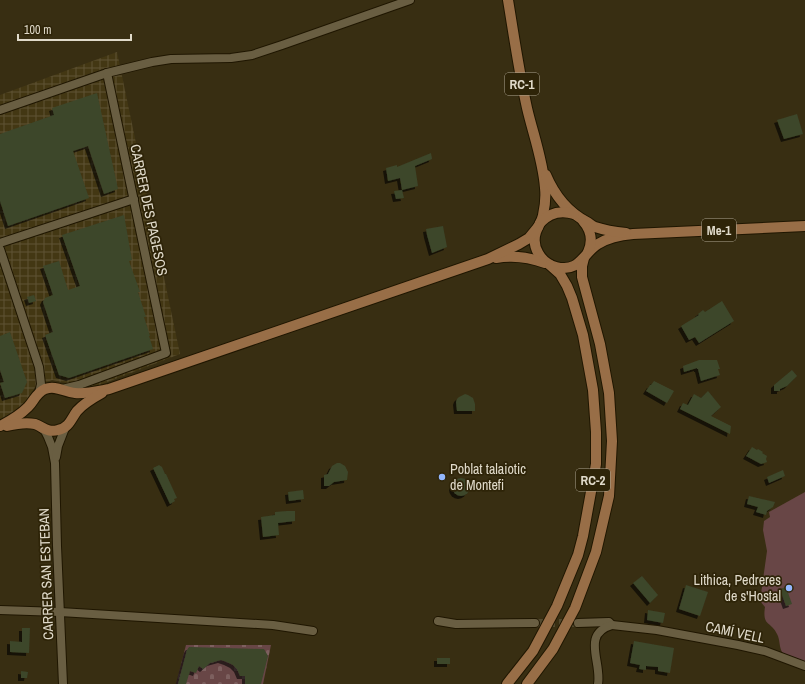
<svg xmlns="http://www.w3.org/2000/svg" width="805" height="684" viewBox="0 0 805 684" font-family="'Archivo Narrow',sans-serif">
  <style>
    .industrial { fill: url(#industrial-grid) }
    .cemetery { fill: url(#cemetery-stones) }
    .garden { fill: #684646 }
    .building { fill: #3c462b; filter: url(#shadow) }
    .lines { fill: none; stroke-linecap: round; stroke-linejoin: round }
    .minor-tunnel { stroke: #51482e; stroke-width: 8; stroke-dasharray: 8 4; stroke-linecap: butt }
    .minor-casing { stroke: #1f1600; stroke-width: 10 }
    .major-casing { stroke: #1f1600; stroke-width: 12 }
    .minor { stroke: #695e42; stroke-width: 8 }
    .major { stroke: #986e47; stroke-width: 10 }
    .poi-dot { fill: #93b7fd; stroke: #2e2408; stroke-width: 1.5 }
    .labels { text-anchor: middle; stroke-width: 3.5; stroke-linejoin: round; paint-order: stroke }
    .shield { fill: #2e2408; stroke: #aba390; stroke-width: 1 }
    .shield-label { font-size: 13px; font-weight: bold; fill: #e0daca }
    .street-label { font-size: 14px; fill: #e0daca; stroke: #2e2408 }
    .poi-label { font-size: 14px; fill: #e0daca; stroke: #2e2408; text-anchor: start }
  </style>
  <defs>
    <pattern id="industrial-grid" width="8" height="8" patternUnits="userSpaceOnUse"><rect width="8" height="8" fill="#433713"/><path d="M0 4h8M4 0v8" fill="none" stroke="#5e5334"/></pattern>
    <pattern id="cemetery-stones" width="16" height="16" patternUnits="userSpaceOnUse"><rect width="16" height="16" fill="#684646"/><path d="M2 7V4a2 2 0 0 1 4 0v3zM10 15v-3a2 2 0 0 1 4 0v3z" fill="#7d605f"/></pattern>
    <filter id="shadow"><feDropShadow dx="-3" dy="3" stdDeviation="0" flood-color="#0009"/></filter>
  </defs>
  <rect width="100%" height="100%" fill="#382e12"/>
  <!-- industrial -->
  <path class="industrial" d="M117,52l63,302 -88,34 -40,-8 -17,7 -9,15 -17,14 -9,4v-325z"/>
  <!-- cemetery -->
  <path class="cemetery" d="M186,645h85l-8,39h-87z"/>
  <!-- garden -->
  <path class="garden" d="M805,492v170c-7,-2 -18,-3 -23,-10 -3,-5 -2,-13 -5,-18 -6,-13 -15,-7 -12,-27l-5,-6 7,-50 -4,-21 1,-9 6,-4 -1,-5z"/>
  <!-- building -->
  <g class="building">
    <path d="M97,93l21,96 -14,5 -16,-48 -15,5 16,47 -81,28 -8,-25v-67l54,-19 -2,-7z"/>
    <path d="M797,114l6,20 -19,5 -7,-19z"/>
    <path d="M431,153l1,6 -17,7 3,20 -16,4 -2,-12 -12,3 -2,-13 11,-3v2z"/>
    <path d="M402,190l2,8 -8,1 -2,-8z"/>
    <path d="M124,215l8,45 -3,1 11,31h-2l8,25h-2l6,19h-1l4,13 -84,29 -10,-3 -14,-40 8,-3 -10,-30 2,-4 8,-3 -10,-29 16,-5 9,29 12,-4 -18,-51z"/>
    <path d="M443,226l4,21 -15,6 -5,-18 -1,-6z"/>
    <path d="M34,295l2,6 -7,2 -2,-6z"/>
    <path d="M722,301l12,20 -35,22 -4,-6 -6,3 -8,-14 18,-11 -1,-1 5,-4 2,2z"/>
    <path d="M10,332l17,50 -5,11 -17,5 -5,-15 4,-1 -4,-12v-34z"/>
    <path d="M699,360h18l3,9h-2l2,6 -19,6 -3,-12h-1v-1l-13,4 -1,-6z"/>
    <path d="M792,370l5,6 -10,10 -7,3v2h-6v-6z"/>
    <path d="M654,381l20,10 -7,12 -21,-12 4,-6h1z"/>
    <path d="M708,391l13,16 -10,9 20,10 -1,8 -50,-25 3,-6 5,2 6,-11 7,4z"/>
    <path d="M465,394l3,1 5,3 2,6v7h-18l-1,-9 1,-3 2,-2z"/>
    <path d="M752,447l5,3 1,-1 5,3 -1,1 5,3 -1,3 1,3 -6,2 -15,-8z"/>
    <path d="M337,463h3l5,3 3,6 -1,8 -13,2 -5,4h-5v-11l4,-1 4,-8z"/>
    <path d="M159,465l3,2 3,7h1l11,24 -3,1 1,2 -5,3 -17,-36z"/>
    <path d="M783,470l2,6 -16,7 -2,-6z"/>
    <circle cx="461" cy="487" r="9"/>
    <path d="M303,490l1,9 -15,2 -1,-9z"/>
    <path d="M749,496l26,6 -2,5 -6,4 -1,4 -10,-3 2,-5 -11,-3z"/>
    <path d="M287,511h8v10l-17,2 1,12 -16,2 -2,-20 14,-2v-3z"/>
    <path d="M642,576l16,19 -8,8 -17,-20z"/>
    <path d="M686,585l22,7 -8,24 -21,-7z"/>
    <path d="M786,587l6,17 -6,2 -6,-17z"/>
    <path d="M648,610l17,3 -2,10 -16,-3z"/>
    <path d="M22,628h8l-1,25 -19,-1v-11l12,1z"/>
    <path d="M634,641l40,7 -4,25 -12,-2v-4l-12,-1v4l-7,-1 1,-4 -10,-2z"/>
    <path d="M189,647l75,2 4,7 -7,28h-16v-8h-5l-3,-7 -4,-4 -6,-3 -6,-2 -11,3 -7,6 -4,-3 -3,7 -6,-2 -4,13h-8l9,-34z"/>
    <rect x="437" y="658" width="13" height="6"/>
    <path d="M21,671l7,1 -1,6h-6z"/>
  </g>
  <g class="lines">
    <!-- minor-tunnel -->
    <path class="minor-tunnel" d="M535,623h43"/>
    <defs>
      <g id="minor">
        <path d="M0,110l107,-37 45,-11 19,-3 60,-1 21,-3 30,-10 128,-45"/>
        <path d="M0,243l134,-44"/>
        <path d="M0,249l39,118 2,17 -2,9"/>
        <path d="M62,389l17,-4 87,-32 -59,-280"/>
        <path d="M41,428l4,3 3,6 4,10 3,16 2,83 6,138"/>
        <path d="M56,457l2,-11 7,-18"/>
        <path d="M0,610l60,2 213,13 40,6"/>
        <path d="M438,621l18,3 79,-1"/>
        <path d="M578,623l31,-1 3,3 45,5 81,15 27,6 40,15"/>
        <path d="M598,684c4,-22 -17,-50 14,-59"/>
      </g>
      <g id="major">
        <path d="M508,0c6,36 11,72 19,108 6,26 16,52 18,80 1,9 0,18 -2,27 -1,6 -5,11 -7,17 -5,15 5,31 20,35 24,6 27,-14 42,-23 11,-7 24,-9 35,-10l172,-8"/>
        <path d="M546,175c8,19 22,37 41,47 2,1 5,4 8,5 9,3 21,5 31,6"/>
        <path d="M583,221c8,9 10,20 5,31"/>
        <path d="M540,223c9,-10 21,-13 34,-9"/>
        <path d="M496,258c17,-3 33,-1 49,5"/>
        <path d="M0,426c10,-5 20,-11 28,-19 6,-6 8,-14 17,-18 11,-4 19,3 30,4 11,1 23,-2 34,-4l379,-130 31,-15 10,-6 9,-11"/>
        <path d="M7,426c8,-2 19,-4 28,-2 8,3 13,9 23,6 11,-2 13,-11 19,-19 6,-7 16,-13 25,-18"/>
        <path d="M507,684l26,-33 24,-45 21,-51 5,-19 13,-72v-32l-3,-42 -10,-55 -11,-37 -5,-12 -7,-12 -10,-9"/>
        <path d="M527,684l26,-35 22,-41 21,-56 13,-56 3,-55 -3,-48 -9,-49 -18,-67v-11l2,-8"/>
      </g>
    </defs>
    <!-- minor casing -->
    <use href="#minor" class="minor-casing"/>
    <!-- major casing -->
    <use href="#major" class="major-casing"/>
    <!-- minor -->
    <use href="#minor" class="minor"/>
    <!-- major -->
    <use href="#major" class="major"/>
  </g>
  <!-- markers -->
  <g class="poi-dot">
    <circle cx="442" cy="477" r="4"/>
    <circle cx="789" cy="588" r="4"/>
  </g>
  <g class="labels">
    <!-- shield labels -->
    <g class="shield">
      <rect x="505" y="73" width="34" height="22" rx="3"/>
      <rect x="702" y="219" width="34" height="22" rx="3"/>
      <rect x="576" y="469" width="34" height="22" rx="3"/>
    </g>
    <g class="shield-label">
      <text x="522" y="89">RC-1</text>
      <text x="719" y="235">Me-1</text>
      <text x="593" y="485">RC-2</text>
    </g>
    <!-- street labels -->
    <g class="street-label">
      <text transform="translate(149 210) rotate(78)" y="5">CARRER DES PAGESOS</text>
      <text transform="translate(46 574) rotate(-92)" y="5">CARRER SAN ESTEBAN</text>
      <text transform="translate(735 632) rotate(12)" y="5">CAMÍ VELL</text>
    </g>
    <!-- poi labels -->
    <g class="poi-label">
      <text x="450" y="474">Poblat talaiotic<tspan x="450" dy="16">de Montefi</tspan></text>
      <text x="781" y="585" text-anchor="end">Lithica, Pedreres<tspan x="781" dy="16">de s'Hostal</tspan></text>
    </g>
  </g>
  <!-- scale -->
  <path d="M18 34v6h113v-6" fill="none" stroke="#e0daca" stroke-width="2"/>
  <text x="24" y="34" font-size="12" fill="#e0daca" stroke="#2e2408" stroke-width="3" paint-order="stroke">100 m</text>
</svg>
